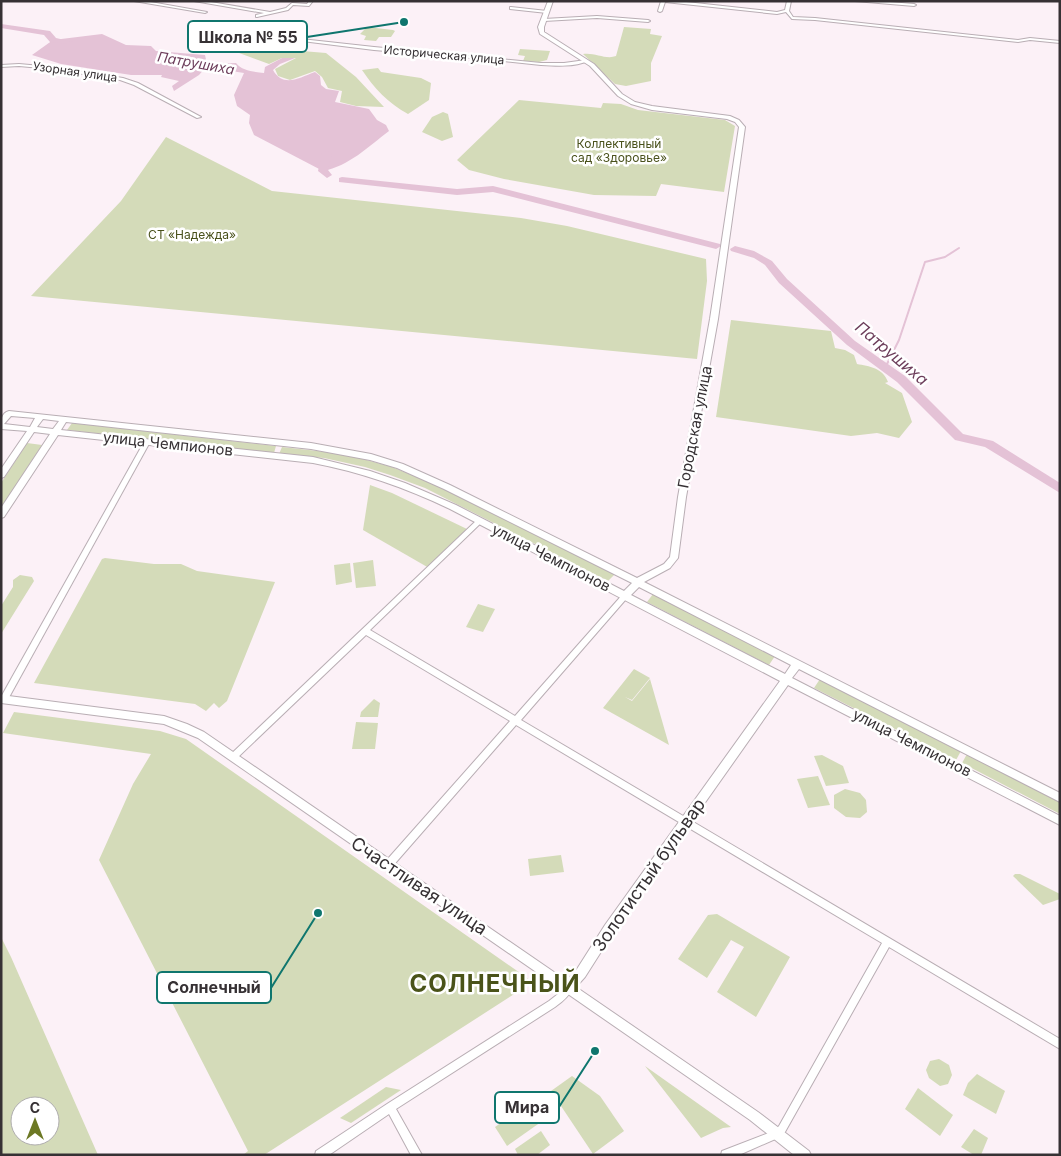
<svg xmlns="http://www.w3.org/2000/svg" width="1061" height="1156" viewBox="0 0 1061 1156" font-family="Inter,sans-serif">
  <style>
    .green { fill: #d4dbb9; fill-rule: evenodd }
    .water { fill: #e4c2d6 }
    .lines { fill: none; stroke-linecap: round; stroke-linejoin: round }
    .stream { stroke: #e4c2d6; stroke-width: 2 }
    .river { fill: #e4c2d6; fill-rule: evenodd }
    .minor-casing { stroke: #b9aeb4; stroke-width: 2 }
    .tertiary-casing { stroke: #b9aeb4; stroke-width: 2 }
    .minor { fill: #fff; fill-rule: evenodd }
    .tertiary { fill: #fff; fill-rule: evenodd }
    .labels { text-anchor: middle; stroke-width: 5; stroke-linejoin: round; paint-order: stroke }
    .far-street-label { font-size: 12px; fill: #363134; stroke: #fff }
    .far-park-label { font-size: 12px; fill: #49511b; stroke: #fff }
    .far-water-label { font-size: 14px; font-style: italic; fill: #6d3e5b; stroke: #fff }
    .street-label { font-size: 15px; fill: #363134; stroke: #fff }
    .water-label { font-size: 16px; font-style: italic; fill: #6d3e5b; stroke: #fff }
    .near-street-label { font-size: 18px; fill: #363134; stroke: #fff }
    .near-district-label { font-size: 24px; font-weight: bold; letter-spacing: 1px; fill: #4a5319; stroke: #fff }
    .leader { fill: none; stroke: #0f766e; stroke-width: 2 }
    .callout-dot { fill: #0f766e; stroke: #fff; stroke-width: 2 }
    .callout { fill: #fff; stroke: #0f766e; stroke-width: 2 }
    .callout-label { font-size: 16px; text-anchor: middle; font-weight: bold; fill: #363134 }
  </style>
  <rect width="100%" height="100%" fill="#fcf1f7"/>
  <!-- green -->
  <g class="green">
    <path d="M367,27l26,3 2,1 -4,6h-12l-3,4 -12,-1 2,-4 -6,-2z"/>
    <path d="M624,27l27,2 -1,5 12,2 -11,27v18l-25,5 -11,-2 -32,-30c11,-2 23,6 33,2z"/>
    <path d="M248,35l5,8 13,5 60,5 30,24 28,30 -28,-1 -16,-4 2,-11 -14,-3 -6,-11 -7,-6 -25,9 -12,-4 -3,-7 21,-11h-14l-13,6 -38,-14z"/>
    <path d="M520,49l30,2 -3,9 -8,2 -16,-1 2,-5 -7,-1z"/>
    <path d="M378,68l3,4 40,6 10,5 -2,17 -21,14c-20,-11 -34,-26 -46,-44z"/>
    <path d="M519,100l82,8 2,-5 18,1 17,6 87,10 10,6 -11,66 -63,-8 -5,12 -62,-1 -90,-16 -35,-9 -12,-10z"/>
    <path d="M443,112l5,2 5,23 -11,4 -20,-9 10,-15z"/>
    <path d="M166,137l106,54 249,27 46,8 139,33 1,22 -10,78 -666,-63 90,-95z"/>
    <path d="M731,320l100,11 4,17 10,2 9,5 3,9c12,2 26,4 31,18l-3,1 17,10 10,29 -13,16 -22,-5 -26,3 -135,-19z"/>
    <path d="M72,423l204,23 -2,7 -207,-23z"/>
    <path d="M27,443l15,2 -41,63v-25z"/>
    <path d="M282,447l45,5 36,7 29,8 39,16 184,91 -7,7 -183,-93 -35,-13 -25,-8 -41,-9 -45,-4z"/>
    <path d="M370,485l22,8 75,36 -38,39 -66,-38z"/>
    <path d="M105,558l49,6h27l16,7 78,11 -48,119 -8,7 -5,-5 -8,8 -11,-7 -161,-21 68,-124z"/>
    <path d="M373,560l3,26 -20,2 -3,-25z"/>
    <path d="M350,563l2,19 -16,3 -2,-20z"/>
    <path d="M20,575l12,2 2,4 -33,53v-28l12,-19v-7z"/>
    <path d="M653,594l122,62 -6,9 -122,-63z"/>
    <path d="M478,604l17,5 -12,23 -17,-5z"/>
    <path d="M634,669l16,9 -18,22 -7,-3 7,4 18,-22 19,66 -66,-37z"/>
    <path d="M820,679l141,72 -5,9 -142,-72z"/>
    <path d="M374,699l6,4 -2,14h-18l1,-5z"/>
    <path d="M14,712l146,19 26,8 347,243 -269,173h-21l5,-4 -149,-291 34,-76 18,-30 -148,-21z"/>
    <path d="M356,722l22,1 -3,26h-23z"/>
    <path d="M967,754l93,48v12l-98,-51z"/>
    <path d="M822,755l21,11 6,17 -23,3 -12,-30z"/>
    <path d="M818,776l12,29 -22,3 -11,-29z"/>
    <path d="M845,789l15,4 6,7 1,12 -7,6 -14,-1 -12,-9v-13z"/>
    <path d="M561,855l3,17 -34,4 -2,-17z"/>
    <path d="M1015,874h5l40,20v5l-17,6 -30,-29z"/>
    <path d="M717,914l73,43 -34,60 -39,-25 27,-45 -13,-7 -24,38 -29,-19 30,-44z"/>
    <path d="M1,937l10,20 87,198h-97zM20,1106h30v30h-30z"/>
    <path d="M939,1059l10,6 3,10 -4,9 -8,2 -11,-8 -3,-8 4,-9z"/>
    <path d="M645,1066l86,61 -8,1 -22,10z"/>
    <path d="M977,1074l28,17 -9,23 -33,-19 5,-12z"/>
    <path d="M572,1076l28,20 24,35 -31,23 -42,-63z"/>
    <path d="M386,1087l15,3 -50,33 -11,-5z"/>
    <path d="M918,1088l35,27 -13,21 -35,-27z"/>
    <path d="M529,1103l12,19 -34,24 -12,-19z"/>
    <path d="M974,1129l14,9 -7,17h-7l-13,-8z"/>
    <path d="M541,1131l9,14 -13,10h-19l-3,-6z"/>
  </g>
  <!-- water -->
  <path class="water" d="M102,34l24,11 25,1 5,5 49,4 2,9 29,-1c6,8 19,9 28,10l1,-6 17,-9h13l-15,6 -7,6c10,18 26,8 42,2l5,4 1,9 5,4 13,2 -4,11 34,7 8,11 9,5 3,6c-21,16 -40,35 -66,40l-69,-36 -5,-12 1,-8 -13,-9 -3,-11 10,-22 -38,-6 -7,8 -25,16 -2,-5 7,-5 -18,-4 1,-2h-31l-70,-11 -29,-9 21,-15z"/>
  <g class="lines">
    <!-- stream -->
    <path class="stream" d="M885,368l14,-28 26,-78 20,-5 14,-9"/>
    <!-- river -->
    <g class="river">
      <path d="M1,24l49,7 6,7 17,4 -4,2 -19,-2 -6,-7 -43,-7z"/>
      <path d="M327,150l5,3 -4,17 4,5 -5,3 -9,-7 4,-18z"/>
      <path d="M342,177l115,12 36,-3 227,58 1,2 -5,3 -223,-57 -36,3 -118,-13v-4z"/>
      <path d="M735,246l19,5 18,10 15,18 68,62 50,35 58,58 30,7 67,42v10l-75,-46 -30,-7 -58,-58 -50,-37 -68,-62 -14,-18 -11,-7 -23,-7 -1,-2z"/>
    </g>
    <defs>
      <g id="minor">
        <path d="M134,1h11l62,11 -2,1z"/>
        <path d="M194,1h11l65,11 16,-4 6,-5 15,1 2,-3h4l-4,5 -16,-1 -5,5 -31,7h-1v-2l8,-2z"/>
        <path d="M661,1h16l100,11 8,-2 2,-9h4l-2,10 4,6 22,1 203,22 12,-2 30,3v2l-30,-3 -12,2 -203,-22 -23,-1 -6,-7 -9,2 -112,-12 -3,9 -2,1 -2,-1z"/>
        <path d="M855,1h22l37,3 2,1 -2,1z"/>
        <path d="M511,7l36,4 2,1 -2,1 -37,-4v-2z"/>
        <path d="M597,16l51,4 2,1 -2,1 -51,-4 -53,3 -2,-1 2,-1z"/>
        <path d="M301,39l73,8 167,16h23l22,-3 2,1c-14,6 -32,5 -47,4l-46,-5 -121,-10 -72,-9h-1z"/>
        <path d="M19,64l33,3 71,11 15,5 63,34 -4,1 -63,-33 -14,-5 -68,-11 -33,-3 -18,1v-2z"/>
        <path d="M147,440l3,2 -143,259 -3,1 -3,-1v-4l143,-255z"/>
        <path d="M478,519h4l1,2 -113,109 145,86 108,-122h4l1,2 -1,2 -106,122 539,319v10l-171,-102 -104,185 -5,5 -41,18h-18l1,-4 52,-20 5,-5 103,-183 -366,-218 -125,143 -3,1 -3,-1 -1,-3 1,-3 125,-141 -144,-86 -130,124 -3,1 -3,-1 -1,-2 1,-2z"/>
        <path d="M568,984l3,1 2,3c-4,8 -11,14 -18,19l-159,102 26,46h-11l-22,-41 -60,41h-14l1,-4 71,-47 162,-103 9,-7 7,-9z"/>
      </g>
      <path id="tertiary" d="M548,1h5l-9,26v5l50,32 28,30 13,8 17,4 78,10 9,4 6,7 -27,192 -32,178 -8,61 -8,10 -26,14 416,211v9l-261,-133 -7,9 268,138v9l-272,-140 -175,248 -28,44 -9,10 182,125 51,39 2,4h-17l-44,-35 -552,-382 -34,-14 -163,-21v-8l163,21 23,8 17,8 363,249 10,-12 28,-44 175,-244 -330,-172c-44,-21 -89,-37 -137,-46l-255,-28 -54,82 -3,1v-10l49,-74 -16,-2 -30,45 -3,1v-9l26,-38 -26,-2c0,-8 0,-16 8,-18l302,32 60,11 32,10 47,21 187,93 27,-14 6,-7 8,-60 32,-178 29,-192 -4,-5 -8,-3 -75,-9 -21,-6 -13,-8 -28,-30 -50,-32 -2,-7zM11,416l24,2 -5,9 -26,-3zM43,419l16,2 -6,8 -16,-2zM66,422l245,27 59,11 27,8 47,21 188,94 -8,8 -168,-86 -51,-22 -35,-12 -57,-14 -252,-27zM639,587l152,78 -6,9 -154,-79z"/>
    </defs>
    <!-- minor casing -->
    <use href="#minor" class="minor-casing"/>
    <!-- tertiary casing -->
    <use href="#tertiary" class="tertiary-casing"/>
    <!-- minor -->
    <use href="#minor" class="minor"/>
    <!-- tertiary -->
    <use href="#tertiary" class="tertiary"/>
  </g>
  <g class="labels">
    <!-- far-street labels -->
    <g class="far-street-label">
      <text transform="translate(444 55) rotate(5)" y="4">Историческая улица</text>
      <text transform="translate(75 72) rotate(8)" y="4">Узорная улица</text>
    </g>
    <!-- far-park labels -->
    <g class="far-park-label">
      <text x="619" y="148">Коллективный<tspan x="619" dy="14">сад «Здоровье»</tspan></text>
      <text x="192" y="239">СТ «Надежда»</text>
    </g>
    <!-- far-water labels -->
    <g class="far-water-label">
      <text transform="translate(196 63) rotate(10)" y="5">Патрушиха</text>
    </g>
    <!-- street labels -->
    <g class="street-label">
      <text transform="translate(695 427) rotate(-79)" y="5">Городская улица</text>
      <text transform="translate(168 444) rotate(6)" y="5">улица Чемпионов</text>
      <text transform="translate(551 558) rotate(27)" y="5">улица Чемпионов</text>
      <text transform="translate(912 743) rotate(27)" y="5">улица Чемпионов</text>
    </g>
    <!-- water labels -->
    <g class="water-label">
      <text transform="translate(892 353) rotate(40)" y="6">Патрушиха</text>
    </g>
    <!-- near-street labels -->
    <g class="near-street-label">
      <text transform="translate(649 875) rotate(-55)" y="6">Золотистый бульвар</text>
      <text transform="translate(419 886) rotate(34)" y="6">Счастливая улица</text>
    </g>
    <!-- near-district labels -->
    <g class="near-district-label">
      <text x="495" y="992">СОЛНЕЧНЫЙ</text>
    </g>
  </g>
  <!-- callouts -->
  <path class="leader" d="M404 22L307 37M318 913L271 988M595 1051L559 1107"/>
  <g class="callout-dot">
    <circle cx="404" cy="22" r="5"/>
    <circle cx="318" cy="913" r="5"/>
    <circle cx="595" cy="1051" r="5"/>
  </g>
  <g class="callout">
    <rect x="188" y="21" width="119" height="31" rx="5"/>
    <rect x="157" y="972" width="114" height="31" rx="5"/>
    <rect x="495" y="1092" width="64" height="31" rx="5"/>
  </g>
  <g class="callout-label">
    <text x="248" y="43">Школа № 55</text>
    <text x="214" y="993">Солнечный</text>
    <text x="527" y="1113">Мира</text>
  </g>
  <!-- border -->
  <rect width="1061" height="1156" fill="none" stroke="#363134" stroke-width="5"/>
  <!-- north arrow -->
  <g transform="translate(35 1121)"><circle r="24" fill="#ffffff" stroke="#afadae"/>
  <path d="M0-4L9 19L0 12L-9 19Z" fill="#6c7824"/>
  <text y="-8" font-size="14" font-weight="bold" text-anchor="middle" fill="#363134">С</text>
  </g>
</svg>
